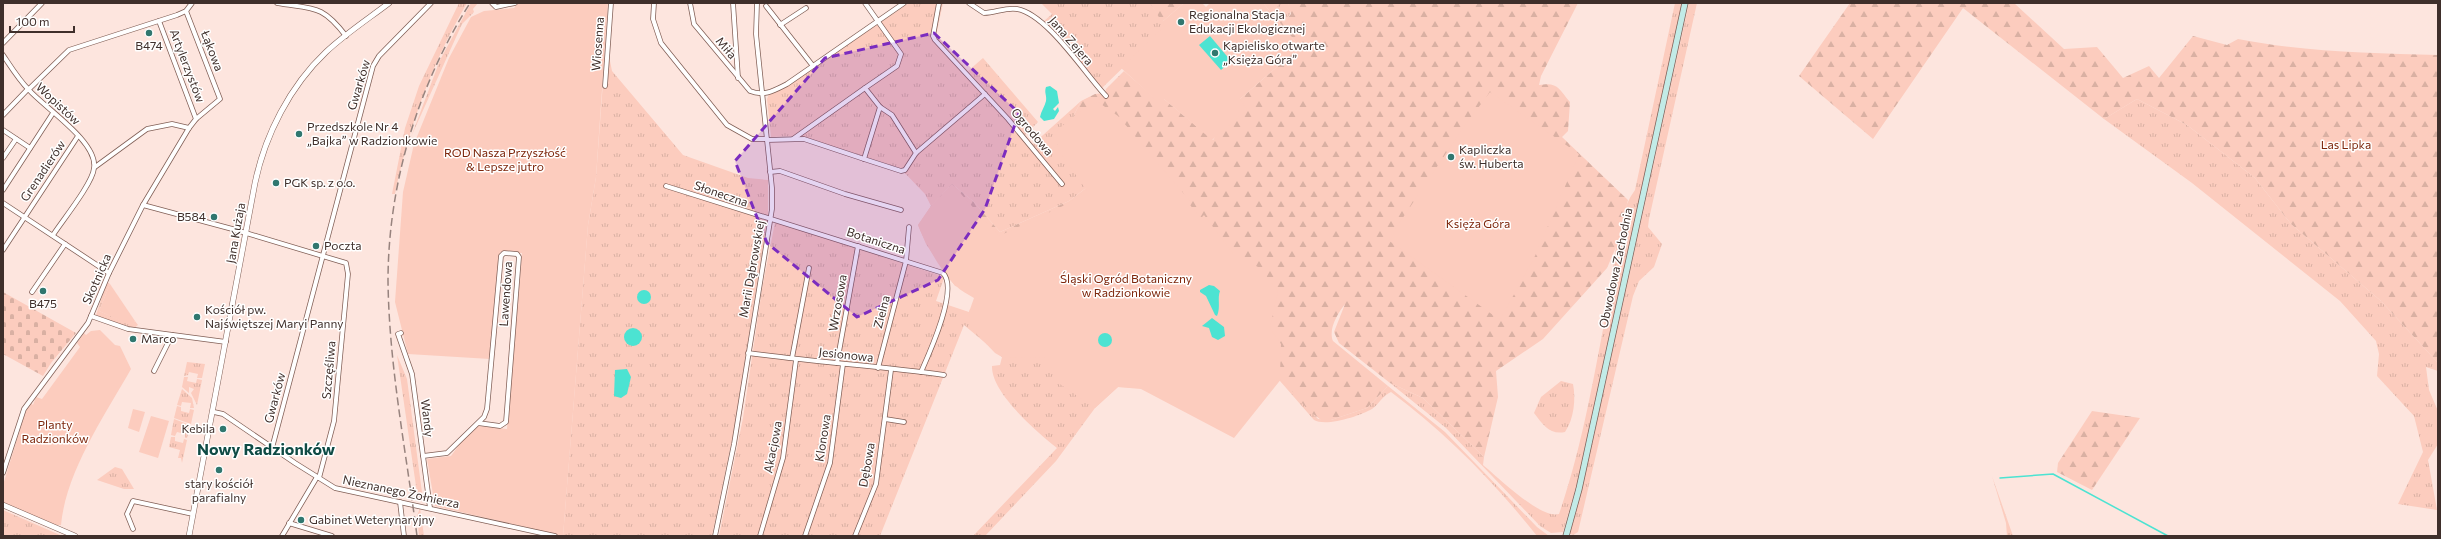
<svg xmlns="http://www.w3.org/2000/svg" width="2441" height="539" viewBox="0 0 2441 539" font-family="Commissioner,sans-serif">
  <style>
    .grass { fill: url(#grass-tufts) }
    .forest { fill: url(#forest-firs) }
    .cemetery { fill: url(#cemetery-stones) }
    .green { fill: #fcccbe }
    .water { fill: #4ce3d2 }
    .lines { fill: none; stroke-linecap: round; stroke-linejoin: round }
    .stream { stroke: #4ce3d2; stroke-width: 1.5 }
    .minor-casing { stroke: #815f56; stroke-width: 5.5 }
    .tertiary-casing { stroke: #815f56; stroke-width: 6 }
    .secondary-casing { stroke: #815f56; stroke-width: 7 }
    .minor { stroke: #fff; stroke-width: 4 }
    .tertiary { stroke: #fff; stroke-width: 5 }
    .secondary { stroke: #c2ebe7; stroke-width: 5.5 }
    .rail { stroke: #97837e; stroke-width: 1.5; stroke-dasharray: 8 4; stroke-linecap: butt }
    .marked { fill: #7b2cbf; fill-opacity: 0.2; stroke: #7b2cbf; stroke-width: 3; stroke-dasharray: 8 5; stroke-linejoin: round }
    .poi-dot { fill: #30776f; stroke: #fff; stroke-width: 1.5 }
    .labels { text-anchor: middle; stroke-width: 3; stroke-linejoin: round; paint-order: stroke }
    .poi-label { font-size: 12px; fill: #3f2f2b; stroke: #fff; text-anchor: start }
    .street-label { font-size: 12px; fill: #3f2f2b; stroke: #fff }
    .park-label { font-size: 12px; fill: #7d260b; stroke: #fff }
    .district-label { font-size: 16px; font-weight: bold; fill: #0f4b45; stroke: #fff }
  </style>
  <defs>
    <pattern id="grass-tufts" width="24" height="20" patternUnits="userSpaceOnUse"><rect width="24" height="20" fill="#fcccbe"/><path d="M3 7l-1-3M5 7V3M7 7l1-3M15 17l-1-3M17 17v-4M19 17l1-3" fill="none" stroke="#d9b0a3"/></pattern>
    <pattern id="forest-firs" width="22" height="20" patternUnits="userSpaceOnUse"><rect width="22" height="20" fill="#fcccbe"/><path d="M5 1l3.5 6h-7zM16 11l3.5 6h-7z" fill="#d9b0a3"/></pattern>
    <pattern id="cemetery-stones" width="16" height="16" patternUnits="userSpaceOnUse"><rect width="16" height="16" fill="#fcccbe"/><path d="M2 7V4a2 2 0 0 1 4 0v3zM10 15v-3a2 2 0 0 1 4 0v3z" fill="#d9b0a3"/></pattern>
  </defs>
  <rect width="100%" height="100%" fill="#fde5de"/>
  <!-- grass -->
  <g class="grass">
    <path d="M459,3h8c-35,60 -58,123 -72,191h-3l13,-66 14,-42z"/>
    <path d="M471,3h7l-5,6 1,3 -12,12 -51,113 29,-77z"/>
    <path d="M909,3h34l-7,32 32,36 15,-13 55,64 -13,13 8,9 48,-43 -8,16 13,71 -17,13 -69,31 -27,-31 -21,-17 -21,22 -6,-12 -25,-26 -91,-29 -11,-3 -27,1 -4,-38 2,-5 21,-10z"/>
    <path d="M1041,3h109l16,23 -64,62 -58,-67 8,-7z"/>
    <path d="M1281,3h7c4,9 3,12 -4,19l-11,-12z"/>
    <path d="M1675,3h7l-105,480 -14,49 -12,1 -11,-7 -94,-98 -56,-45 33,15 61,59 -1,8c15,12 57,54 76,49 24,-69 36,-144 50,-216 6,-32 6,-82 26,-108z"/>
    <path d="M1689,3h8l-48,216 -1,8 14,17 -8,23 -15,14 -6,15 -55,236 -5,3 -3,-1 20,-80z"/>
    <path d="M606,41l6,30 71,84 65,23 20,2v36l-35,219 -21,101h-149l25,-311 8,-48z"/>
    <path d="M2137,99l50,26 68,53 36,46 90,77 57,62v8l-12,-4 3,23 9,21v33l-10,16 9,50 -39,-6 25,-52 -9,-36 -37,-40 2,-22 -3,-13 -36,-40 -148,-118 -88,-64z"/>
    <path d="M775,222l167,54 2,2 -8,23 33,11 1,-3 294,49 54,61 13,1 36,-12 21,-22 57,46 92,95 12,9h-12c-42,-53 -92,-104 -146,-144 -8,3 -12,12 -19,17 -12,7 -46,18 -58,11l-34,-39 -21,-14 -115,21 -26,-1 -23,21 -39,53 -71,75h-12l84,-88c-20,-16 -66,-55 -65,-82l8,-1 2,-8 -38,-32 -84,211h-161l24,-118 19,-129z"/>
    <path d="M107,282l3,2 -11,27 33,14 3,-4 3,4 -4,3 -23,-6 -15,-7z"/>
    <path d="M397,355l10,24 16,121h-5z"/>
    <path d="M187,362l18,2 -3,14h-5l1,-4 -9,-2 -1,3 -4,1z"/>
    <path d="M184,377h4l-1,4 9,2 1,-4 5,1 -5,25 -6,-12 3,-4 -5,-2v6l-7,-6z"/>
    <path d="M1561,381l12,3c3,15 1,35 -8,48 -15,3 -22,-7 -31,-19l7,-16z"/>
    <path d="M182,389l10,9 2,10h-4l1,-5 -9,-1 -1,4 -4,-1z"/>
    <path d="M177,406l4,1v4l8,2 1,-4 4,1 -3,14 -17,-6z"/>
    <path d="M174,419l16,6 -3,13h-2v-4l-8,-2 -2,4 -4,-1z"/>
    <path d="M171,437h4v4l8,2 1,-4 3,1 -5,23 -1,-5h-3l2,-8 -11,-3z"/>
    <path d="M115,467l7,2 12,20h-10l-27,-9z"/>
    <path d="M1992,476l21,60h-6l-1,-13z"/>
    <path d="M420,508l4,28h-5l-2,-20z"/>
    <path d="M3,510l57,25 4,1h-61z"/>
  </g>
  <!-- forest -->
  <g class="forest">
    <path d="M1150,3h34l-22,19z"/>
    <path d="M1263,3h18l-8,8 11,11 7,-8 -3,-11h290l-37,73 -2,9c19,-3 19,3 31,17l-2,29 -6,6 66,63 -12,47 -9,21 -64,71 -47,32 2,26 -14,60 -61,-59 -33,-15 -51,-40 -5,-11 11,-28c-7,9 -17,25 -12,37l55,45 -21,22 -36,12h-10l-13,-10 -44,-52 -309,-72 -29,-42 -8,-19 13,-19 21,-22 21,17 27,31 69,-31 17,-13 -13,-71 8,-16 14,-7 10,-1 1,-4 18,-18 32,28h8l49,41 27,-41 60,-52z"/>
    <path d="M1850,3h164l50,46 33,-2 26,31 26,-12 10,12 34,-42 34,9 11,-6c66,13 133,14 200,16v308l-57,-62 -90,-77 -36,-46 -68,-53 -50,-26 -33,20 -141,-111 -90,131 -74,-63z"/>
    <path d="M2092,411l48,7 -48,72 -35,-18 1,-9z"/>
  </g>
  <!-- cemetery -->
  <path class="cemetery" d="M3,292l73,41 -25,30 -8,13 -40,-22z"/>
  <!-- green -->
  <g class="green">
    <path d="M518,3h90l-12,174 -8,48 -25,311 -128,-30 -8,-47 24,-3 10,-14 17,-16 29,3 15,-176 -22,-1 -10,107 -82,-5 -13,-52 8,-110 11,-48 35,-86 22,-41 13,-6 30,-3z"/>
    <path d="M1184,3h18l4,4 4,-4h53l37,44 -60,52 7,11 -35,30 -48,-41 -8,1 -35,-32 44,-42 -3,-4z"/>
    <path d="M1490,92l89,62 -44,102 -35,64 -112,-80 75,-112z"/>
    <path d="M1098,102l20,14 72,85v4l11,13 3,-3 30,40 26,13 18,23 -8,37 11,16 -1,31 2,3 -48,60 -93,-49 -23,-2 -23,21 -38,-26 -9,-24 -46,-1 -7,-4 -23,-24 -3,-17 5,-14c-6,-4 -13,-7 -18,-12 -13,-11 -32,-45 -38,-61l13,-19 21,-22 47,52 68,-32 20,-13 -29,-42 -3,-17 24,-20z"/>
    <path d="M110,284l25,37 -3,5 -33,-15z"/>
    <path d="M100,330l15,15 5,1 11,23c-26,46 -65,102 -70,156h-5l-53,-22v-18l23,-75 5,-7 2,2 3,-8 6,2 38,-52 -3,-4 7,-10 2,2 5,-4z"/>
    <path d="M133,409l12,3 -6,20 -11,-4z"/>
    <path d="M151,416l18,5 -11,37 -19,-6z"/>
  </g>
  <!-- water -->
  <g class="water">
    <path d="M1210,36l21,25 -10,9 -22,-25z"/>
    <path d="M1050,86l7,5 2,12 -6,6 2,2 3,-4 1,4 -5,8 -10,2 -4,-4c1,-6 5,-11 6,-16 1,-6 -2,-8 0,-14z"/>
    <path d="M1209,285l5,1 6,5c-3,7 1,16 -3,25l-2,-1 -9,-19 -6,-4v-2z"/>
    <circle cx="644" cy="297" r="7"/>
    <path d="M1212,318l12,9 1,9 -7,4 -6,-3 -3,-9 -7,-2z"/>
    <circle cx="633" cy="337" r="9"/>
    <circle cx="1105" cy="340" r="7"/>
    <path d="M627,369l4,8 -4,17 -6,4 -7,-2 1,-26z"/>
  </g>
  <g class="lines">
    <!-- stream -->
    <path class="stream" d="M2000,478l53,-4 115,62"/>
    <defs>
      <g id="minor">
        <path d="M277,3c36,6 45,1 69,33"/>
        <path d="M492,3l4,4 19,-4"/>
        <path d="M654,3l-1,16 8,24 66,82 25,14h15"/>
        <path d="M690,3l4,21 56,67c14,6 25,-1 37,-7l117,-81"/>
        <path d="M733,3l5,75"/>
        <path d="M865,3l36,51 -4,12 -32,22 15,19 12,8 24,38"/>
        <path d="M939,3l-6,33 2,4 73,79 54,65"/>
        <path d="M969,3l15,10c11,0 22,-6 33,-4 30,5 68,65 89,87"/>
        <path d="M766,6l47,60"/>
        <path d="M159,21l37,98"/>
        <path d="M780,25l26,-17"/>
        <path d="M3,43l39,-40"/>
        <path d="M3,55c8,12 16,25 26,35 16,18 69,52 65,78 -1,15 -32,53 -41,67"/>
        <path d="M605,86l6,-83"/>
        <path d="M28,90l41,-40 108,-35 9,-4 6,-8"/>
        <path d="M880,107l-16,52 37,12 4,-1 11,-17 69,-59"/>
        <path d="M3,115l25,-26"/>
        <path d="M3,130l27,18"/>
        <path d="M793,139l72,-51"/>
        <path d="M767,140l37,-1 60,20"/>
        <path d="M3,158l13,-19"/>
        <path d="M95,167l52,-38 25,-5 17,4"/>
        <path d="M770,172l10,-1 65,23 56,16"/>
        <path d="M666,186l277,87c16,16 -14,81 -22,99"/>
        <path d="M3,190l50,-77"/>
        <path d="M3,203l106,70"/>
        <path d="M143,205l93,25 110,33 2,11 -14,147 -15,57"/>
        <path d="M3,250l75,-114"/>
        <path d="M32,292l33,-48"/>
        <path d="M91,316l37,13 98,13"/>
        <path d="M401,333l-3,1 14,40 18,134"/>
        <path d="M748,353c65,9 130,13 196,22"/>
        <path d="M792,358l17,-90"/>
        <path d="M837,363l21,-117"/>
        <path d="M878,368l28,-107 3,-34"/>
        <path d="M154,371l18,-36"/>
        <path d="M214,412l9,2 72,49 40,25 220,48"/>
        <path d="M885,419l19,3"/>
        <path d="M272,448l101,-382 6,-10 52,-53"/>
        <path d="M423,456l24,-3 37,-36 3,-8 14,-153 3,-3 13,1 2,3 -13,165 -6,4 -22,-3"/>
        <path d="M3,473l21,-64 64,-86 21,-50 34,-68 46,-77 7,-9 24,-20 -34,-88"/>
        <path d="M400,502l4,34"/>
        <path d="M289,523l43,13"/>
        <path d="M133,529l-6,-15 6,-13 60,13"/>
        <path d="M282,536l35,-59"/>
        <path d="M715,536l19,-92 38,-235v-21l-16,-154 1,-31"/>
        <path d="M760,536l23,-78 13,-98"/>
        <path d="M805,536l25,-73 13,-99"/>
        <path d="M855,536l21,-52 15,-114"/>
      </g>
      <g id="tertiary">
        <path d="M3,505l72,31"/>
        <path d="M189,536l66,-353c10,-48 35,-97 71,-131 19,-18 42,-33 63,-49"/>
      </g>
      <path id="secondary" d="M1566,536l13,-47 106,-486"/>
    </defs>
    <!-- minor casing -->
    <use href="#minor" class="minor-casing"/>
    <!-- tertiary casing -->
    <use href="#tertiary" class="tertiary-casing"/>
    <!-- secondary casing -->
    <use href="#secondary" class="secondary-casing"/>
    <!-- minor -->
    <use href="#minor" class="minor"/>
    <!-- tertiary -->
    <use href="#tertiary" class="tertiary"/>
    <!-- secondary -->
    <use href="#secondary" class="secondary"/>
    <!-- rail -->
    <path class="rail" d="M417,536c-11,-85 -28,-170 -29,-255 0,-97 30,-196 82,-278"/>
  </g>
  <!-- marked area -->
  <path class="marked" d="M934,33l85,80 -34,96 -47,71 -81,37 -90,-74 -32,-82 90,-103z"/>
  <!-- markers -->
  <g class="poi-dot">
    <circle cx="1181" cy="22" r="4"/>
    <circle cx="149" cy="33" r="4"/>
    <circle cx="1215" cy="53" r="4"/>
    <circle cx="299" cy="134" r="4"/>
    <circle cx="1451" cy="157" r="4"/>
    <circle cx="276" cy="183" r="4"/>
    <circle cx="214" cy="217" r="4"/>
    <circle cx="316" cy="246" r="4"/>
    <circle cx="43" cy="291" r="4"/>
    <circle cx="197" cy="317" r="4"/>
    <circle cx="133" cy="339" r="4"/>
    <circle cx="223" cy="429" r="4"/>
    <circle cx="219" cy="470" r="4"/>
    <circle cx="301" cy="520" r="4"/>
  </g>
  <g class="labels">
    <!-- poi labels -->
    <g class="poi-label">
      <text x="1189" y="19">Regionalna Stacja<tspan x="1189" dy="14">Edukacji Ekologicznej</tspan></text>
      <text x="149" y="50" text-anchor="middle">B474</text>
      <text x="1223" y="50">Kąpielisko otwarte<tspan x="1223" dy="14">„Księża Góra”</tspan></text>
      <text x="307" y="131">Przedszkole Nr 4<tspan x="307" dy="14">„Bajka” w Radzionkowie</tspan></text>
      <text x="1459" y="154">Kapliczka<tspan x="1459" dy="14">św. Huberta</tspan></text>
      <text x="284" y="187">PGK sp. z o.o.</text>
      <text x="206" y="221" text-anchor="end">B584</text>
      <text x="324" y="250">Poczta</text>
      <text x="43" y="308" text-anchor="middle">B475</text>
      <text x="205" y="314">Kościół pw.<tspan x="205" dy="14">Najświętszej Maryi Panny</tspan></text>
      <text x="141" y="343">Marco</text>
      <text x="215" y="433" text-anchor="end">Kebila</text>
      <text x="219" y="488" text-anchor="middle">stary kościół<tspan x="219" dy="14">parafialny</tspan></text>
      <text x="309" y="524">Gabinet Weterynaryjny</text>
    </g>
    <!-- street labels -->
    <g class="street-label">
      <text transform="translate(1071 41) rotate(49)" y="4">Jana Zejera</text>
      <text transform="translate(598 44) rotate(-86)" y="4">Wiosenna</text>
      <text transform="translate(726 48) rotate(50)" y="4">Miła</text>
      <text transform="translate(212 51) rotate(69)" y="4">Łąkowa</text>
      <text transform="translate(187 66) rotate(69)" y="4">Artylerzystów</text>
      <text transform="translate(359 85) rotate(-73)" y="4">Gwarków</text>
      <text transform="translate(58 104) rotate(43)" y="4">Wopistów</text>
      <text transform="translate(1032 132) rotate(50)" y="4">Ogrodowa</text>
      <text transform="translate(43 171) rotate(-56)" y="4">Grenadierów</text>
      <text transform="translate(721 194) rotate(19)" y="4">Słoneczna</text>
      <text transform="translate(236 233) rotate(-80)" y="4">Jana Kużaja</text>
      <text transform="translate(876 241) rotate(18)" y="4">Botaniczna</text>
      <text transform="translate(1616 268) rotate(-78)" y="4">Obwodowa Zachodnia</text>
      <text transform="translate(752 269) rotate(-80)" y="4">Marii Dąbrowskiej</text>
      <text transform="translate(97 279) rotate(-66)" y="4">Skotnicka</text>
      <text transform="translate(506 294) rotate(-86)" y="4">Lawendowa</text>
      <text transform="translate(838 303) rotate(-80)" y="4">Wrzosowa</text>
      <text transform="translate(882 312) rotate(-75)" y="4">Zielna</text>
      <text transform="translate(846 355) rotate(6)" y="4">Jesionowa</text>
      <text transform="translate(329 370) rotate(-85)" y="4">Szczęśliwa</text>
      <text transform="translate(275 398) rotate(-75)" y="4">Gwarków</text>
      <text transform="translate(427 418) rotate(83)" y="4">Wandy</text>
      <text transform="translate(823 438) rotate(-81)" y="4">Klonowa</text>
      <text transform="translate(773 447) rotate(-79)" y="4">Akacjowa</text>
      <text transform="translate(867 465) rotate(-80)" y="4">Dębowa</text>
      <text transform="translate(401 492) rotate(12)" y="4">Nieznanego Żołnierza</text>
    </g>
    <!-- park labels -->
    <g class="park-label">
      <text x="2346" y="149">Las Lipka</text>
      <text x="505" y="157">ROD Nasza Przyszłość<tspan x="505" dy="14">&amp; Lepsze jutro</tspan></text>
      <text x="1478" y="228">Księża Góra</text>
      <text x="1126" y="283">Śląski Ogród Botaniczny<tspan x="1126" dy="14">w Radzionkowie</tspan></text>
      <text x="55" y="429">Planty<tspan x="55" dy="14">Radzionków</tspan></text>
    </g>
    <!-- district labels -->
    <g class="district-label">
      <text x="266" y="455">Nowy Radzionków</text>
    </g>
  </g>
  <!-- border -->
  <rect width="2441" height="539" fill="none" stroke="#3f2f2b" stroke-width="8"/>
  <!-- scale -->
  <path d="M10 26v6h64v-6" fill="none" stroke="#3f2f2b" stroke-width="2"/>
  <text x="16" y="26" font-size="12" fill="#3f2f2b" stroke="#ffffff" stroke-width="3" paint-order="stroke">100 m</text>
</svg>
